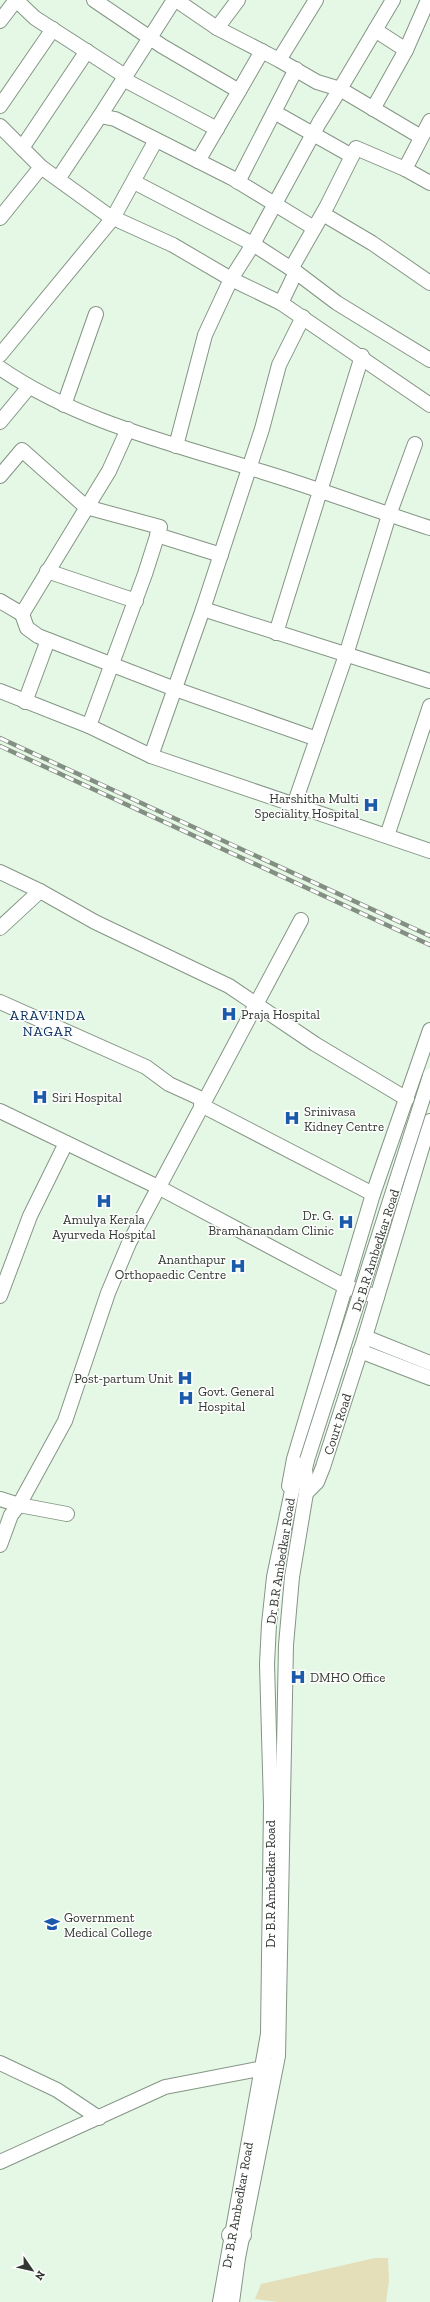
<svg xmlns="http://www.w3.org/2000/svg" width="430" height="2302" viewBox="0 0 430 2302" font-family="'Zilla Slab',serif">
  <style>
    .green { fill: #e4dfb9 }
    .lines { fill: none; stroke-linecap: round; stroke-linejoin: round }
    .minor-casing { stroke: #849585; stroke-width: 16 }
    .major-casing { stroke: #849585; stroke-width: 20 }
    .minor { stroke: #fff; stroke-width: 14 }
    .major { stroke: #fff; stroke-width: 18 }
    .rail-casing { stroke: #838f83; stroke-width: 4.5 }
    .rail { stroke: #fefefe; stroke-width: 3; stroke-dasharray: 9; stroke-linecap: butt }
    .minor-bridge-casing { stroke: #849585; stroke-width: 16; stroke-linecap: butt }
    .minor-bridge { stroke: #fff; stroke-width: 14 }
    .labels { text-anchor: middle; stroke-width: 3; stroke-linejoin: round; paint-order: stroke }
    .poi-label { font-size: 13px; fill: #303730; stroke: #fefefe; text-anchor: start }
    .street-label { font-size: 13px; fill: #303730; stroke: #fefefe }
    .neighbourhood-label { font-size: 14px; letter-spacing: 1px; fill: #032b5e; stroke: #fefefe }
  </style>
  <rect width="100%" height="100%" fill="#e5f7e5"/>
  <!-- green -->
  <path class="green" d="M375,2258h13l1,23 -3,21h-108l-23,-3 6,-15z"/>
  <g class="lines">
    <defs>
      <g id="minor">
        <path d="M16,0l19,18 90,58"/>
        <path d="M94,0l68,46 77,45 23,-40"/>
        <path d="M174,0l-74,116 15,3 117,59 82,50"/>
        <path d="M176,0l41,28"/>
        <path d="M238,0l-21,28 62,32 37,-60"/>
        <path d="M393,0l-53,89 81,48"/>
        <path d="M0,21l16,-21"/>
        <path d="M375,30l31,20"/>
        <path d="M123,79l94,50"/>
        <path d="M0,106l53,-77"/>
        <path d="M373,109l33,-59 22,-50"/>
        <path d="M274,112l78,44"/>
        <path d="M0,126l41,41 -41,51"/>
        <path d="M22,148l65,-97"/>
        <path d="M198,161l41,-70"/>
        <path d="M41,167l68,49 64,29 58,34 50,24 15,-31 41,31 93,57"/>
        <path d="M405,169l25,14"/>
        <path d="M58,179l42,-63"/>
        <path d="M134,182l119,62 43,28"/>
        <path d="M238,182l58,-113"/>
        <path d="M323,214l49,29 58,40"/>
        <path d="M291,269l36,-63 29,-58 49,21 25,-48"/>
        <path d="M281,303l149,102"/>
        <path d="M303,317l-24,48 -17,64 -59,180 227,72"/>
        <path d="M0,355l113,-137 43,-78"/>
        <path d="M0,368c78,54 174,76 263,104 56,17 111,38 167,56"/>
        <path d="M64,405l32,-91"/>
        <path d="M0,422l29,-35"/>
        <path d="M176,446l29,-111 26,-56 21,-33 67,-123 21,-34 -23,-7 -38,-22"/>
        <path d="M0,476l22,-26 64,57 74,20 -15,47 -56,152 -89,-35"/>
        <path d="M157,535l64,20"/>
        <path d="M47,571l89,30"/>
        <path d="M0,601l22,13 87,-143 19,-42"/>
        <path d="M203,609l-52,147 279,95"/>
        <path d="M22,614l5,14 11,8 137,53 142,50"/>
        <path d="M276,633l86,-277"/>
        <path d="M25,702l23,-62"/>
        <path d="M89,726l62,30"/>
        <path d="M294,805l52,-150 43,-140 26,-71"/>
        <path d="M387,836l43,-130"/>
        <path d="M0,872l40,19 -40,37"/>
        <path d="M40,891l55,31 134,64 86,58 92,55"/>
        <path d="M0,1002l146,65 23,17 35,16"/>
        <path d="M201,1105l172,89"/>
        <path d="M0,1111l158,76 186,99 33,11"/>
        <path d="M0,1296l30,-80 36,-73"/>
        <path d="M365,1337l65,26"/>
        <path d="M360,1351l70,27"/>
        <path d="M289,1486l5,-27 79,-265 57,-164"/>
        <path d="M306,1493l11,-11 6,-15 42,-130 65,-216"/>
        <path d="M0,1499l19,6 46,-84 43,-128 21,-50 172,-323"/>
        <path d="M0,1545l11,-30 8,-10 48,9"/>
        <path d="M0,2063l57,27 42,28"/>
        <path d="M0,2162l165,-75 104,-20"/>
        <path d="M220,2302l48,-268 3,-229 -4,-141 2,-40 5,-47 19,-91 12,-17"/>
        <path d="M232,2302l6,-44 40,-202 8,-411 6,-68 15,-90 -2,-18 2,-9"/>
      </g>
      <path id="major" d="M231,2235h11"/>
    </defs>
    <!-- minor casing -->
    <use href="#minor" class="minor-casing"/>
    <!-- major casing -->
    <use href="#major" class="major-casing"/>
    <!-- minor -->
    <use href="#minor" class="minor"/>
    <!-- major -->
    <use href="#major" class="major"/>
    <defs>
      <g id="rail">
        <path d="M0,738l430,198"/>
        <path d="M0,746l430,199"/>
      </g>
    </defs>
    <!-- rail casing -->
    <use href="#rail" class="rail-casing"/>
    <!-- rail -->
    <use href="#rail" class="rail"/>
    <defs>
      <path id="minor-bridge" d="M307,1460l123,-384"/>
    </defs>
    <!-- minor-bridge casing -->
    <use href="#minor-bridge" class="minor-bridge-casing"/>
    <!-- minor-bridge -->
    <use href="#minor-bridge" class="minor-bridge"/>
  </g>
  <!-- icons -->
  <defs>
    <symbol id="hospital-bare" viewBox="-9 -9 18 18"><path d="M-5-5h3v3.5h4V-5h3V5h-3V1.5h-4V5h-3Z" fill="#1b59aa" stroke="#fefefe" stroke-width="2.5" paint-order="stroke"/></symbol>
    <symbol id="university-bare" viewBox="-9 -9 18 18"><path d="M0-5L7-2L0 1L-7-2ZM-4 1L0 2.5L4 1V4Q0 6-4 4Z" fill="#1b59aa" stroke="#fefefe" stroke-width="2.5" paint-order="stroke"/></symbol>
  </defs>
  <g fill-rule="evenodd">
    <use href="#hospital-bare" x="360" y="794" width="22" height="22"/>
    <use href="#hospital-bare" x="218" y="1003" width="22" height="22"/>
    <use href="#hospital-bare" x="29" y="1086" width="22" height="22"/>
    <use href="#hospital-bare" x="281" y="1107" width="22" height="22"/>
    <use href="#hospital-bare" x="93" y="1190" width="22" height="22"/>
    <use href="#hospital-bare" x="335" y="1211" width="22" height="22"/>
    <use href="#hospital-bare" x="227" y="1255" width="22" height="22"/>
    <use href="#hospital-bare" x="174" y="1367" width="22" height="22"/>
    <use href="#hospital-bare" x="175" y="1387" width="22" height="22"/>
    <use href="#hospital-bare" x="287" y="1666" width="22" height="22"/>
    <use href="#university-bare" x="41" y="1913" width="22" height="22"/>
  </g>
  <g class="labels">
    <!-- poi labels -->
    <g class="poi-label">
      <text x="359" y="803" text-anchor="end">Harshitha Multi<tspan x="359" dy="15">Speciality Hospital</tspan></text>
      <text x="241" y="1019">Praja Hospital</text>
      <text x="52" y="1102">Siri Hospital</text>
      <text x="304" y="1116">Srinivasa<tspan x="304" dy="15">Kidney Centre</tspan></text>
      <text x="334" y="1220" text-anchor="end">Dr. G.<tspan x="334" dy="15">Bramhanandam Clinic</tspan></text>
      <text x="104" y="1224" text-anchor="middle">Amulya Kerala<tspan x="104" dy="15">Ayurveda Hospital</tspan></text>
      <text x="226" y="1264" text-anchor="end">Ananthapur<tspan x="226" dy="15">Orthopaedic Centre</tspan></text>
      <text x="173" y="1383" text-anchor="end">Post-partum Unit</text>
      <text x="198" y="1396">Govt. General<tspan x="198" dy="15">Hospital</tspan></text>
      <text x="310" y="1682">DMHO Office</text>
      <text x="64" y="1922">Government<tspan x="64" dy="15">Medical College</tspan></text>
    </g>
    <!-- street labels -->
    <g class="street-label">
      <text transform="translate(375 1250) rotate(-72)" y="5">Dr B.R Ambedkar Road</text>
      <text transform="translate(337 1424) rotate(-72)" y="5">Court Road</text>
      <text transform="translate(280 1561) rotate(-81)" y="5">Dr B.R Ambedkar Road</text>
      <text transform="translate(270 1884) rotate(-90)" y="5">Dr B.R Ambedkar Road</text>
      <text transform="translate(237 2205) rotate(-80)" y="5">Dr B.R Ambedkar Road</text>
    </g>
    <!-- neighbourhood labels -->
    <g class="neighbourhood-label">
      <text x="48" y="1020">ARAVINDA<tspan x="48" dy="16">NAGAR</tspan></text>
    </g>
  </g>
  <!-- north arrow -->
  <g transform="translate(32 2270) rotate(124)" stroke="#fefefe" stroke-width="3" paint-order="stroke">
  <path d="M0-3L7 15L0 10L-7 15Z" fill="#303730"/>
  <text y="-6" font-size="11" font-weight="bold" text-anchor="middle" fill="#303730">N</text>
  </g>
</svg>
